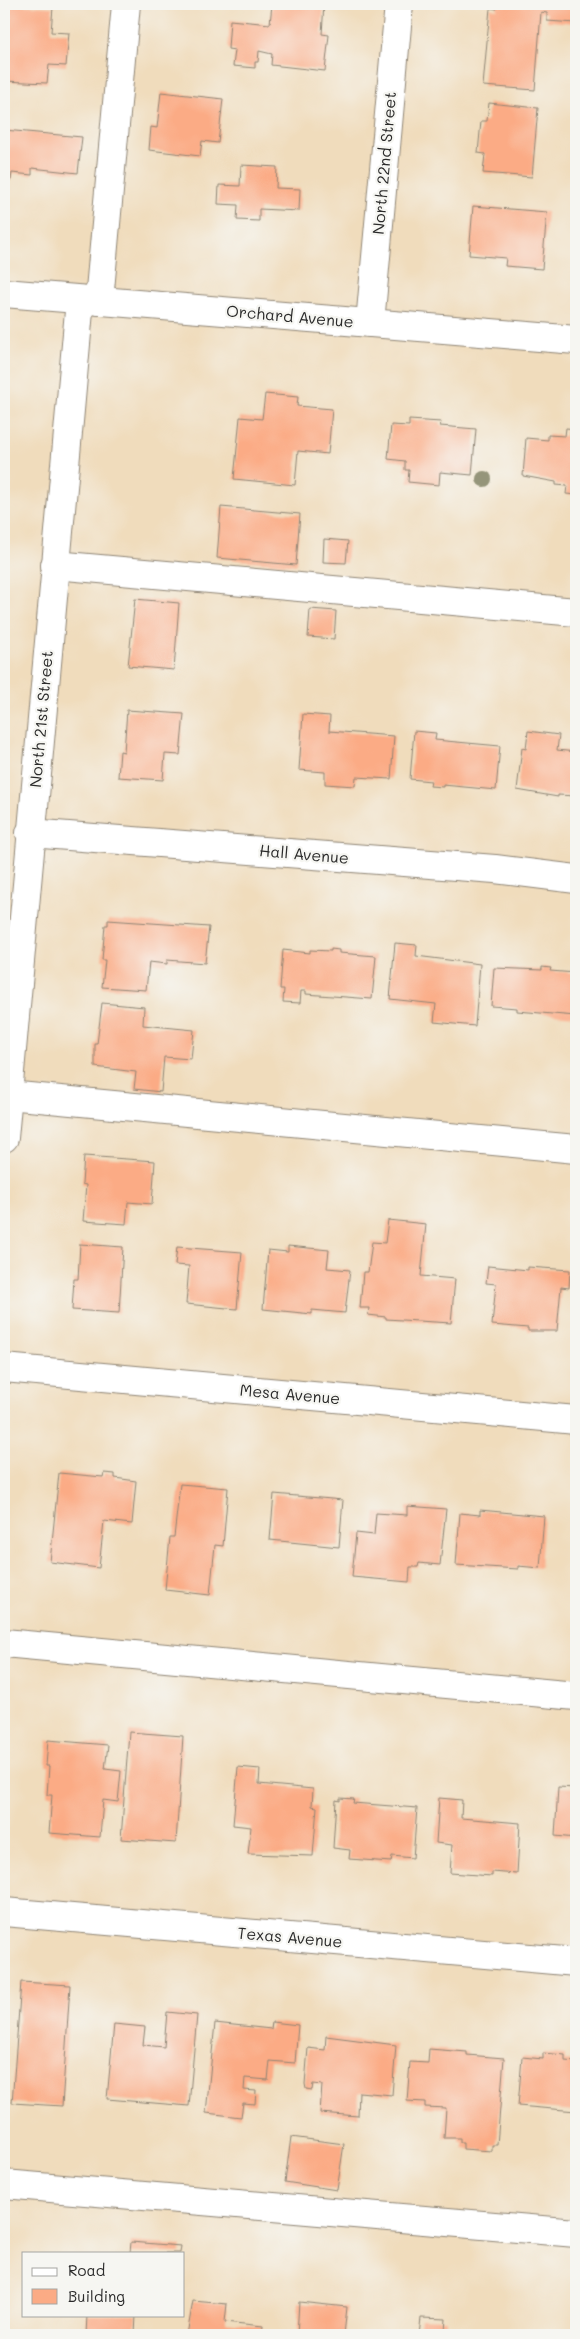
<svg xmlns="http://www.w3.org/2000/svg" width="580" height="2339" viewBox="0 0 580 2339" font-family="Mali,sans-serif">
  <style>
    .building { fill: #fbab85 }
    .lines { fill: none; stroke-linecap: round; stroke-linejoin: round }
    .minor-casing { stroke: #8e8474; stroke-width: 30 }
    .minor { stroke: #fff; stroke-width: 28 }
    .tree { fill: #95957a }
    .labels { text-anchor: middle; stroke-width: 4.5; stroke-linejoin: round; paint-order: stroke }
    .street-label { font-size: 16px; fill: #2b2b2b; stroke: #f6f6f2 }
  </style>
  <rect width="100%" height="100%" fill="#f6f6f2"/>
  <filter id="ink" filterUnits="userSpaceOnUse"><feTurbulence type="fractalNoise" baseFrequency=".02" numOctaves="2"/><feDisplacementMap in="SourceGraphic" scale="10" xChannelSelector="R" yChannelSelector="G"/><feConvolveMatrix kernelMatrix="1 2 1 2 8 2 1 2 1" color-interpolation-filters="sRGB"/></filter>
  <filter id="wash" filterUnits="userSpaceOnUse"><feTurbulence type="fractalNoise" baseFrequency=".0096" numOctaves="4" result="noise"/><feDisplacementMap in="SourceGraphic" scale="20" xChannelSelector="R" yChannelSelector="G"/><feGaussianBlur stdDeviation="1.12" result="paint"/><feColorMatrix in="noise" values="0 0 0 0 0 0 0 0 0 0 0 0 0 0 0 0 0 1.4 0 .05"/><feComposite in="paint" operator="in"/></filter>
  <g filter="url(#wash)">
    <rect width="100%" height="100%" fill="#f0dcbc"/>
    <g id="blocks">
      <!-- building -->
      <g class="building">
        <path d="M4,4l49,3 -2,25 18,1 -3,33 -17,-1 -2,18 -43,-2z"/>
        <path d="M272,4h52l-2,30 7,1 -4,36 -54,-6 1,-11 -13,-3 -1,11h-3v6l-22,-2 2,-16 -7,-1 2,-29 40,4z"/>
        <path d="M497,4h79v19l-29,-2v-8l-6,-1 -6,78 -52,-4 7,-78 7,1z"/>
        <path d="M161,92l62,7 -5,44 -16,-2 -2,15 -51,-6 2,-23 6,1z"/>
        <path d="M489,103l49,5 -6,69 -49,-4 2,-19 -7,-1 3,-32h6z"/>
        <path d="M4,130l78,7 -4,36 -46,-5v7l-20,-2 -1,7 -7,-1z"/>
        <path d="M241,165l36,2 -1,21 24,1 -1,22 -40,-2v12l-22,-1 1,-15 -20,-1 1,-19 21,1z"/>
        <path d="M473,206l74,6 -5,57 -37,-3 1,-8 -37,-3z"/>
        <path d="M265,394l33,3 -1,9 35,3 -4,45 -30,-3 -3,34 -61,-6 6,-62 22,2z"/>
        <path d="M409,420l32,2 -1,4 36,3 -4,46 -32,-3 -1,13 -31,-3 1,-12h-4v-9l-17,-2 3,-34 18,1z"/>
        <path d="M566,428l10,1v66l-10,-1 1,-8 -11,-1v-3l-33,-6 3,-38 22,2v-5l17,1z"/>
        <path d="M221,507l79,7 -4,51 -79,-7z"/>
        <path d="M324,539l24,2 -2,22 -23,-1z"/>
        <path d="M135,599l44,4 -5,67 -46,-4z"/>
        <path d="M310,609l26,2 -2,28 -26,-2z"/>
        <path d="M127,710l57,4 -4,41 -15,-1 -2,26 -45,-3 2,-26 4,1z"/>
        <path d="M303,714l27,2 -1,15 65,5 -3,43 -35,-2 -1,9 -30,-2v-12l-26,-2z"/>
        <path d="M414,731l22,2 -1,7 65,6 -4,44 -53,-5v2l-13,-1 1,-5 -21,-2z"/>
        <path d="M528,731l31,4 -2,15 19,2v44l-18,-1v2l-41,-7 5,-42 4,1z"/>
        <path d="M108,920l101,7 -4,36 -38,-3v4l-18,-2 -3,28 -44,-3 3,-27h-3l3,-35h3z"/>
        <path d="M395,943l22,2 -1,11 64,8 -5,62 -41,-4 2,-18 -46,-5z"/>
        <path d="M331,949l8,1v3l37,3 -4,43 -66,-5v-3h-5l-1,12 -17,-1 1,-13h-4l3,-39 27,3v-3l21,1z"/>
        <path d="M542,967l9,1 -1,3 26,2v43l-59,-5v-3l-26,-2 3,-38 48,2z"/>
        <path d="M102,1003l42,4 -1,18 51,5 -3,29 -27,-2 -3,35 -27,-3 2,-17 -41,-5v-23h2z"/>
        <path d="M84,1156l71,5 -3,43 -24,-2 -2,22 -43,-3 3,-36 -4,-1z"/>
        <path d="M388,1220l38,4 -5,52 34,3 -4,44 -65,-4v-2l-18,-2 1,-7h-9l3,-36h5l4,-30 13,1z"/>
        <path d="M80,1244l43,3 -4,66 -47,-3 2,-31h4z"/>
        <path d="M288,1246l41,4 -2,18 23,2 -5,43 -33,-3v4l-49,-5 5,-59 20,2z"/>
        <path d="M177,1247l65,5 -5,57 -51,-5 3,-38 -14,-1z"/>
        <path d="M488,1266l40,4v-3l42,3 -1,18 -8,-1 -4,44h-29v-3l-36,-3 4,-41 -10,-1z"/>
        <path d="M59,1473l44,4 1,-4 11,1v4l21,3 -4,43 -28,-3 -5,47 -49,-6z"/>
        <path d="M180,1484l48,4 -5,58 -8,-1 -5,50 -45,-5 5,-53h4z"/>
        <path d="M274,1494l69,6 -4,47 -69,-7z"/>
        <path d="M407,1506l39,3 -6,56 -21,-2 -1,4h-8l-1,15 -57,-5 4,-44 18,2 2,-22 31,2z"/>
        <path d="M480,1510l64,6 -4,52 -22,-2v3l-62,-4 4,-52 20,2z"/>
        <path d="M575,1531h1v37h-4z"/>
        <path d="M129,1732l54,4 -7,107 -55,-4z"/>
        <path d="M48,1740l60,5 -3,24 16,2 -3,31 -15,-2 -3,37 -51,-4 3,-38h-5l2,-29h-3z"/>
        <path d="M238,1767l22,2 -1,15 54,5 -1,17 5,1 -4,49 -65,-2 3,-27 -18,-2z"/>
        <path d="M558,1787l18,1v50l-21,-2z"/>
        <path d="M340,1798l14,1 -1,4 64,5 -4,50 -21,-2 -1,6 -42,-3 1,-9 -17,-2 3,-48 4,1z"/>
        <path d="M439,1798l23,2 -1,18 59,5 -3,51 -25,-2v4l-42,-3 2,-28 -16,-2z"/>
        <path d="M575,1849h1v28l-3,-1z"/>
        <path d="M21,1982l49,3 -8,121 -50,-3z"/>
        <path d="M167,2012l30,3 -8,91 -82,-7 7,-75 31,3 -2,18 21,2z"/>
        <path d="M272,2022l26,3 -3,38 -25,-2 -2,19 -23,-2 -1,12 12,1 -1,13 -12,-1 -2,14 -35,-4 9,-90 56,6z"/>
        <path d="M326,2036l70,9 -4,50 -33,-3 -1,24 -38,-3 2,-28 -9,-1 -1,6 -6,-1 -1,-5 3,-36 17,2z"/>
        <path d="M429,2049l38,3v3l37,3 -7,87h-5v6l-29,-2v-7h-3v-4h-16l2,-30 -21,-1v-5l-18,-1 3,-39 18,1z"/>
        <path d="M543,2053l22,2v6l11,1v49l-58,-5 4,-49 21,2z"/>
        <path d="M291,2137l53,7 -7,46 -52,-8z"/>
        <path d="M131,2242l50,4 -1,7h-50z"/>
        <path d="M193,2301l34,3 -2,18 38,4 -1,9h-75z"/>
        <path d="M299,2302l48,5 -3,28h-47z"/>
        <path d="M87,2315h49l-1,20h-49z"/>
        <path d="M421,2318l25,1 -1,12 19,2v2h-45z"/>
      </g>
    </g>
  </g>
  <g filter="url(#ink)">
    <use href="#blocks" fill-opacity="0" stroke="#8e8474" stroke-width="1"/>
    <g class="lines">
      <defs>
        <g id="minor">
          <path d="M4,293l572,47"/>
          <path d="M99,301l27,-297"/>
          <path d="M370,323l29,-319"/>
          <path d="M55,565l521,47"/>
          <path d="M30,833l465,36 81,10"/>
          <path d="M8,1095l568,54"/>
          <path d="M4,1138l76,-838"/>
          <path d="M4,1368l572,52"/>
          <path d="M4,1643l572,53"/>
          <path d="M4,1912l572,50"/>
          <path d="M4,2184l572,49"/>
        </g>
      </defs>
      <!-- minor casing -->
      <use href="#minor" class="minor-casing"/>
      <!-- minor -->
      <use href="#minor" class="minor"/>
    </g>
    <!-- trees -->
    <circle class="tree" cx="484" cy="479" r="8"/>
  </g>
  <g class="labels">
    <!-- street labels -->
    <g class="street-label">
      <text transform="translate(384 163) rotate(-85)" y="6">North 22nd Street</text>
      <text transform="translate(290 316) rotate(5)" y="6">Orchard Avenue</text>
      <text transform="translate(41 719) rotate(-85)" y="6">North 21st Street</text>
      <text transform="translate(304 854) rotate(5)" y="6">Hall Avenue</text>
      <text transform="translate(290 1394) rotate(5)" y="6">Mesa Avenue</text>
      <text transform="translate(290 1937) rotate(5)" y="6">Texas Avenue</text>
    </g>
  </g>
  <!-- margin -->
  <rect width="580" height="2339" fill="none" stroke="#f6f6f2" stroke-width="20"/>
  <!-- legend -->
  <rect x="22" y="2252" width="162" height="65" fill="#f6f6f2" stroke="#a5a5a2"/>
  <rect x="32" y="2268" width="25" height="8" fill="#ffffff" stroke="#a5a5a2"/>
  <text x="68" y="2276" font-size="15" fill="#2b2b2b">Road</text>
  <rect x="32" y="2289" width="25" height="15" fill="#fbab85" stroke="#a5a5a2"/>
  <text x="68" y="2302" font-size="15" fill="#2b2b2b">Building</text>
</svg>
